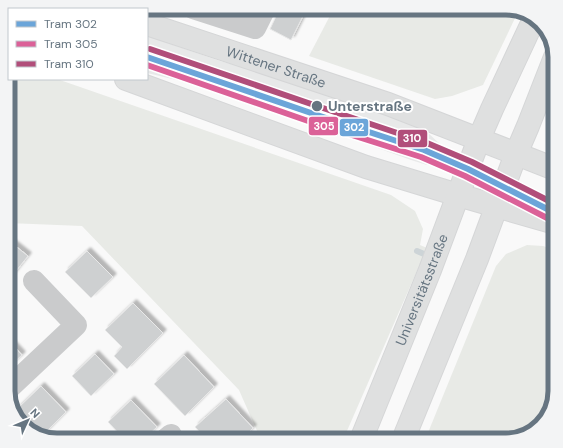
<svg xmlns="http://www.w3.org/2000/svg" width="563" height="448" viewBox="0 0 563 448" font-family="'DM Sans',sans-serif">
  <style>
    .built { fill: #e8e9e9 }
    .green { fill: #e8eae6 }
    .lines { fill: none; stroke-linecap: round; stroke-linejoin: round }
    .stream { stroke: #cdd4d7; stroke-width: 6 }
    .building { fill: #ced0d1; stroke: #e8e8e8; filter: url(#shadow) }
    .major-casing { stroke: #d5d6d7; stroke-width: 24 }
    .minor { stroke: #cacbcc; stroke-width: 22 }
    .major { stroke: #dfe0e0; stroke-width: 22 }
    .tram-1-casing { stroke: #fff; stroke-width: 9 }
    .tram-2-casing { stroke: #fff; stroke-width: 9 }
    .tram-3-casing { stroke: #fff; stroke-width: 9 }
    .tram-1 { stroke: #6ba5d9; stroke-width: 6 }
    .tram-2 { stroke: #db6198; stroke-width: 6 }
    .tram-3 { stroke: #b14e7a; stroke-width: 6 }
    .stop-dot { fill: #667581; stroke: #fff; stroke-width: 1.5 }
    .labels { text-anchor: middle; stroke-width: 4; stroke-linejoin: round; paint-order: stroke }
    .street-label { font-size: 14px; fill: #667581; stroke: #fff }
    .stop-label { font-size: 14px; font-weight: bold; fill: #667581; stroke: #fff; text-anchor: start }
    .rim { fill: none; stroke: #667581; stroke-width: 5 }
    .line-badge { stroke: #fff; stroke-width: 1.5 }
    .badge-label { font-size: 11px; text-anchor: middle; font-weight: bold; fill: #fff }
  </style>
  <defs>
    <filter id="shadow"><feDropShadow dx="3.5" dy="-3.5" stdDeviation="1" flood-color="#0004"/></filter>
  </defs>
  <rect width="100%" height="100%" fill="#f9f9f9"/>
  <!-- built -->
  <path class="built" d="M147,36l73,25 47,13 109,36 49,20 18,17 11,19h-15l-12,-1 -16,-5 -50,-18 -5,-3 -154,-53 -55,-13z"/>
  <!-- green -->
  <g class="green">
    <path d="M334,8h172l12,4 -35,73 -31,11 -17,3 -126,-43z"/>
    <path d="M8,62h1v17h48l334,116 24,16 8,18 -3,16 7,3 -84,192h-82l-22,-50 -157,-164 -74,-3z"/>
    <path d="M549,189l6,2v16l-10,-5z"/>
    <path d="M527,245l16,1 12,4v141l-12,32 -37,17h-81l71,-174 10,-12z"/>
  </g>
  <g class="lines">
    <!-- stream -->
    <path class="stream" d="M417,251l14,6"/>
  </g>
  <!-- building -->
  <g class="building">
    <path d="M280,8h27l-16,32 -21,-11z"/>
    <path d="M8,240l20,16 -20,25z"/>
    <path d="M87,251l26,26 -22,21 -26,-26z"/>
    <path d="M133,303l30,30 -36,36 -13,-13 8,-9 -17,-17z"/>
    <path d="M8,340l14,15 -12,11 -2,-3z"/>
    <path d="M95,354l19,20 -23,22 -19,-20z"/>
    <path d="M184,355l30,32 -29,29 -31,-32z"/>
    <path d="M41,386l25,26 -23,23 -26,-26z"/>
    <path d="M226,399l27,29 -12,12h-34l-12,-13z"/>
    <path d="M131,400l26,27 -14,13h-18l-17,-18z"/>
  </g>
  <g class="lines">
    <defs>
      <g id="major">
        <path d="M100,8l3,1"/>
        <path id="s1" d="M147,24l241,80 167,65"/>
        <path d="M126,79l240,88 92,28 97,28"/>
        <path id="s2" d="M361,440l69,-170 49,-131 13,-30 42,-90"/>
        <path d="M403,440l74,-181 39,-105 12,-28 27,-69"/>
      </g>
    </defs>
    <!-- major casing -->
    <use href="#major" class="major-casing"/>
    <!-- minor -->
    <g class="minor">
      <path d="M193,8l62,20 10,-20"/>
      <path d="M8,389l68,-64 -42,-44"/>
      <path d="M165,440l6,-5"/>
    </g>
    <!-- major -->
    <use href="#major" class="major"/>
    <defs>
      <path id="tram-1" d="M147,57l167,57 110,36 44,19 87,44"/>
      <path id="tram-2" d="M147,65l164,57 110,35 44,19 86,44"/>
      <path id="tram-3" d="M150,49l167,57 110,37 45,19 83,42"/>
    </defs>
    <!-- tram-1 casing -->
    <use href="#tram-1" class="tram-1-casing"/>
    <!-- tram-2 casing -->
    <use href="#tram-2" class="tram-2-casing"/>
    <!-- tram-3 casing -->
    <use href="#tram-3" class="tram-3-casing"/>
    <!-- tram-1 -->
    <use href="#tram-1" class="tram-1"/>
    <!-- tram-2 -->
    <use href="#tram-2" class="tram-2"/>
    <!-- tram-3 -->
    <use href="#tram-3" class="tram-3"/>
  </g>
  <!-- markers -->
  <circle class="stop-dot" cx="317" cy="106" r="6"/>
  <g class="labels">
    <!-- street labels -->
    <g class="street-label">
      <text dy="5" stroke="none"><textPath href="#s1" startOffset="136">Wittener Straße</textPath></text>
      <text dy="5" stroke="none"><textPath href="#s2" startOffset="162">Universitätsstraße</textPath></text>
    </g>
    <!-- stop labels -->
    <g class="stop-label">
      <text x="328" y="111">Unterstraße</text>
    </g>
  </g>
  <!-- crop -->
  <path d="M0 0H563V448H0ZM57 15H506A42 42 0 0 1 548 57V391A42 42 0 0 1 506 433H57A42 42 0 0 1 15 391V57A42 42 0 0 1 57 15Z" fill="#f3f4f5" fill-rule="evenodd"/>
  <path class="rim" d="M57 15H506A42 42 0 0 1 548 57V391A42 42 0 0 1 506 433H57A42 42 0 0 1 15 391V57A42 42 0 0 1 57 15Z"/>
  <g class="line-badge">
    <rect x="308" y="116" width="31" height="20" rx="4" fill="#db6198"/>
    <rect x="339" y="118" width="30" height="19" rx="4" fill="#6ba5d9"/>
    <rect x="397" y="129" width="31" height="19" rx="4" fill="#b14e7a"/>
  </g>
  <g class="badge-label">
    <text x="324" y="130">305</text>
    <text x="354" y="131">302</text>
    <text x="412" y="142">310</text>
  </g>
  <!-- legend -->
  <rect x="8" y="8" width="140" height="72" fill="#ffffff" stroke="#c2c8cd"/>
  <rect x="16" y="21" width="20" height="6" fill="#6ba5d9" stroke="#c2c8cd"/>
  <text x="44" y="28" font-size="12" fill="#667581">Tram 302</text>
  <rect x="16" y="41" width="20" height="6" fill="#db6198" stroke="#c2c8cd"/>
  <text x="44" y="48" font-size="12" fill="#667581">Tram 305</text>
  <rect x="16" y="61" width="20" height="6" fill="#b14e7a" stroke="#c2c8cd"/>
  <text x="44" y="68" font-size="12" fill="#667581">Tram 310</text>
  <!-- north arrow -->
  <g transform="translate(28 420) rotate(46)" stroke="#ffffff" stroke-width="3" paint-order="stroke">
  <path d="M0-3L7 15L0 10L-7 15Z" fill="#667581"/>
  <text y="-6" font-size="11" font-weight="bold" text-anchor="middle" fill="#667581">N</text>
  </g>
</svg>
